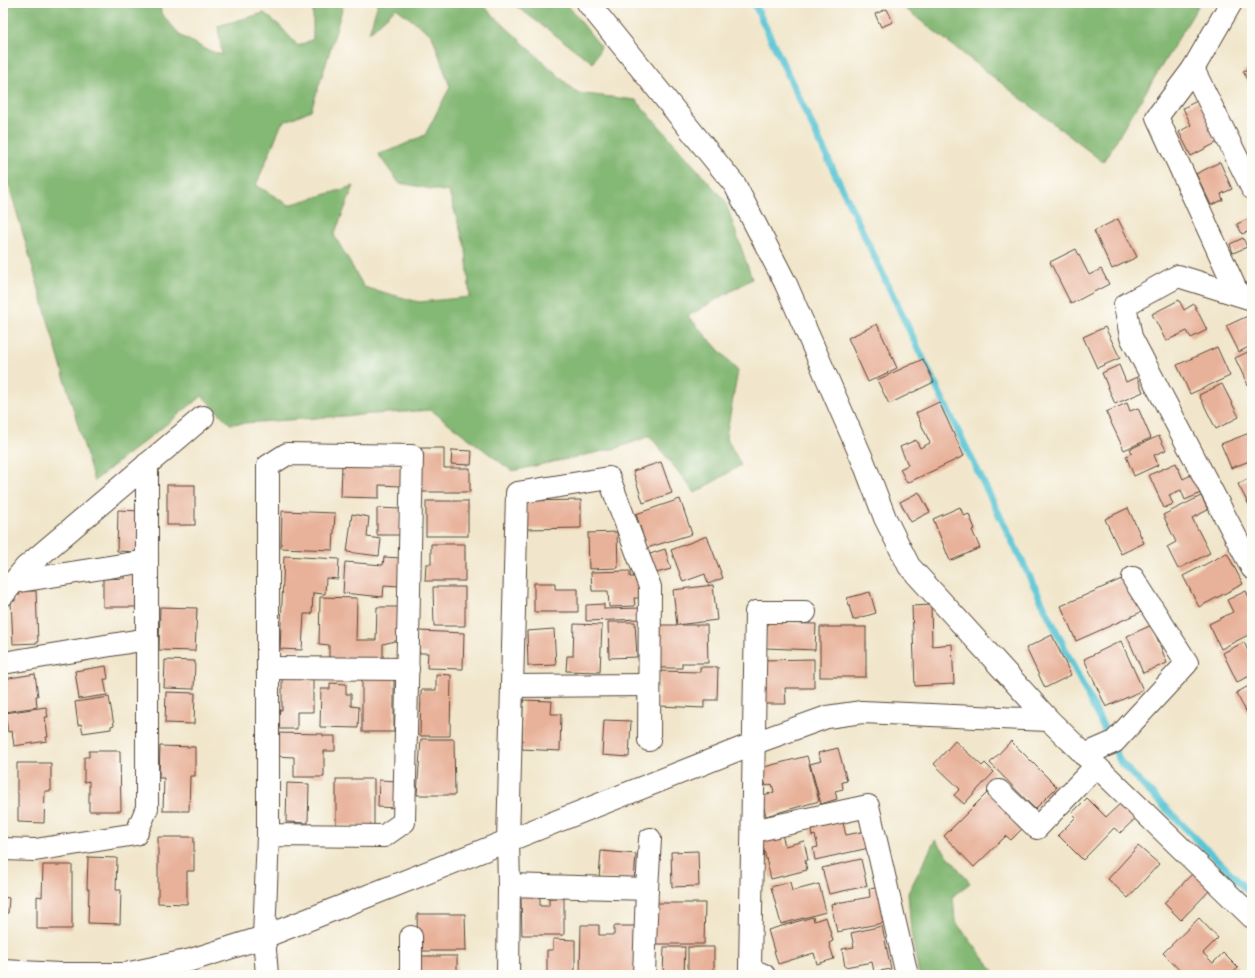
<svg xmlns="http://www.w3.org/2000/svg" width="1255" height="978" viewBox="0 0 1255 978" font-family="Kalam,sans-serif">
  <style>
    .forest { fill: #84b874; stroke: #607149 }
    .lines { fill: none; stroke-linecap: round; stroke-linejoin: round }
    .stream { stroke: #5ac5d4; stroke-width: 7 }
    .building { fill: #e8b199 }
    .minor-casing { stroke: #564638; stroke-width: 24 }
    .minor { stroke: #fff; stroke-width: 22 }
  </style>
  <rect width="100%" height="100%" fill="#fdfcf7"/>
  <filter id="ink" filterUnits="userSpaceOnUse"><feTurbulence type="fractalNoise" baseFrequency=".025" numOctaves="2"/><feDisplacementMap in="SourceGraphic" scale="8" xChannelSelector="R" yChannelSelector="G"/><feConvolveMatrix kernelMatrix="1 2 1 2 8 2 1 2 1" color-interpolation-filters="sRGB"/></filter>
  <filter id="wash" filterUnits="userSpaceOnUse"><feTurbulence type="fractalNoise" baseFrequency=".012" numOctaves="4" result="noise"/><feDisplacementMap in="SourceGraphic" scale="16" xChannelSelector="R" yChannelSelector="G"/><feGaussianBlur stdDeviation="0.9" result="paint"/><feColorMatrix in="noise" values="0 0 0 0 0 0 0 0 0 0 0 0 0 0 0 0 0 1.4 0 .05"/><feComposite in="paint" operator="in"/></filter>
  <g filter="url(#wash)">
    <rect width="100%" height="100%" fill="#f1e6cb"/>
    <!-- forest -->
    <g class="forest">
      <path d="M3,3h157l1,10 20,23 24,13 17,6 -4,-29 46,-13 15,12 19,21 15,-7v-35l31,-1 -19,64 -14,43 -29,13 -26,62 33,20 65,-19 -20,49 30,52 55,15 51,-5 -4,-47 -17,-58 -50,-9 -21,-29 14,-4 33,-15 25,-48 -18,-52 -36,-27 -27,25 9,-30h102l97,90 59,7 89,101 27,78 -64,37 50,55 -12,66 15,28 -46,28 -45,-57 -33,12 -105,23 -81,-61 -201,14 -28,-28 -108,85 -91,-317z"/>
      <path d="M512,3h54l35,44 -8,16z"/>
      <path d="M898,3h302l-97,159z"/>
      <path d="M935,840l35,43 -17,13 2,25 42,54h-78l-8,-43 -3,-39z"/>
    </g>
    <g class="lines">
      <!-- stream -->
      <path class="stream" d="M754,3l180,379 187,381 131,132"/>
    </g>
    <g id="blocks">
      <!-- building -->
      <g class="building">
        <path d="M887,9l6,13 -12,5 -6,-13z"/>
        <path d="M1252,67v23l-9,-19z"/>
        <path d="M1199,100l21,41 -29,15 -12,-24 12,-7 -8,-17z"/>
        <path d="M1220,162l12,27 -11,5 2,6 -12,5 -15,-31z"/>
        <path d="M1252,217v13l-10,4 -5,-10z"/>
        <path d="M1118,219l19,38 -25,12 -18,-38z"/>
        <path d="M1243,238l4,9 -14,6 -3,-9z"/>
        <path d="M1076,249l13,26 12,-6 8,15 -38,20 -21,-42z"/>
        <path d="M1179,300l5,10 10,-6 13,26 -16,8 -4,-7 -21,10 -14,-27z"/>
        <path d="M1252,314v31l-13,7 -13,-26z"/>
        <path d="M877,324l20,44 -29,14 -20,-44z"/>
        <path d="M1105,327l15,31 -23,10 -14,-31z"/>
        <path d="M1217,347l13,29 -40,18 -13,-29z"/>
        <path d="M1252,350v44l-17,-36z"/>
        <path d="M923,359l11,23 -45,22 -12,-24z"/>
        <path d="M1119,365l7,17 11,-5 6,15 -28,12 -13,-31z"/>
        <path d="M1222,384l17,33 -23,12 -17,-34z"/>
        <path d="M939,402l25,54 -57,27 -7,-14 8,-4 -8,-18 16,-7 4,8 10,-5 -14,-30z"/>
        <path d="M1127,403l3,8 8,-3 13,30 -27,12 -18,-38z"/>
        <path d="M1252,432v28l-21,8 -10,-24z"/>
        <path d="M1159,436l7,14 -12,5 4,10 -24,11 -8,-20 6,-3 -2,-4z"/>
        <path d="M421,448h23v20h26v24h-48z"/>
        <path d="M452,450l20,1 -1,14 -20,-1z"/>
        <path d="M661,462l11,31 -29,10 -10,-32z"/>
        <path d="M1176,463l7,16 10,-5 8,19 -16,7 -4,-10 -12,5 4,9 -9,4 -15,-33z"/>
        <path d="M342,465l59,2v19l-22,-1v13l-38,-1z"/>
        <path d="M1252,477v34l-14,-27z"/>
        <rect x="167" y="485" width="28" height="40"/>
        <path d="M919,492l11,20 -19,10 -11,-20z"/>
        <path d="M1201,496l7,14 -16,8 18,35 -32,16 -11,-22 9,-5 -13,-27z"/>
        <path d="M680,499l12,35 -45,14 -11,-34z"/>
        <path d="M581,500v28l-54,1 -1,-28z"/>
        <rect x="426" y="501" width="42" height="35"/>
        <path d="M960,507l4,9 5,-2 6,15 -3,1 8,18 -30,13 -17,-42z"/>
        <path d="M377,508l23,1v26h-23z"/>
        <path d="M1128,508l16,35 -23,11 -16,-35z"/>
        <path d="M118,510l22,1 -1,41 -22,-1z"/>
        <path d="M282,511l53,2 -2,37 -52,-2z"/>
        <path d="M352,514l17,3 -2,20 14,2 -2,17 -32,-4z"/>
        <path d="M617,532l1,36 -29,1 -1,-36z"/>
        <path d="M707,536l16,42 -15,6 -3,-10 -22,8 -12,-32z"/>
        <path d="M431,544h34v37h-40l1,-17h5z"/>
        <path d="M665,549l6,20 -15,4 -6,-19z"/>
        <path d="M1227,553l16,31 -44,23 -16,-31z"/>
        <path d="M284,556l55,3 -1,20 -12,-1 -1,16 -12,-1 -1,21h-8l-2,36 -22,-1z"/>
        <path d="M384,557l17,1 -2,28 -15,-1 -1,12 -40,-4 2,-31 38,3z"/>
        <path d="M630,571v6h13l1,21h-10l1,8 -26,1 -1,-16h-16l-1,-19z"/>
        <path d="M125,572h14l1,35h-37v-28l22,-1z"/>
        <path d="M1126,577l15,35 -65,29 -15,-35z"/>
        <path d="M534,583h21v6h23v23h-44z"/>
        <path d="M713,585l4,35 -40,5 -4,-35z"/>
        <path d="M433,587h32v39h-31z"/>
        <path d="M19,591h17l2,52 -25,1 -2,-43h4v-6h5z"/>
        <path d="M1246,591l6,12v30l-31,16 -12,-25 24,-12 -6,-12z"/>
        <path d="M870,592l6,21 -23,7 -6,-22z"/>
        <path d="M320,597l37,1 -1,42h20l1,-33h23l-1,33 -16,4v18l-54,-1v-16l-10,-1z"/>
        <path d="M604,604v5l38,-1v11l-56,2v-16z"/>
        <path d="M931,605l1,41 20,-2 2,40 -39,2 -3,-80z"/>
        <path d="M160,607l37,1 -2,43 -36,-1z"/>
        <path d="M608,622h27l2,35 -28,1z"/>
        <path d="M767,623l49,1 -1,26 -49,-2z"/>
        <path d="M574,624l28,1 -2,47 -34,-1 1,-15h6z"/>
        <path d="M656,625h51l1,38h-26v5h-25z"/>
        <path d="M1152,625l15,38 -24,10 -16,-37z"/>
        <rect x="820" y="627" width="46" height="50"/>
        <path d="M554,629l2,36 -28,1 -1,-35z"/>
        <path d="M419,631l45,2 -1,36 -36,-1 1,-15h-9z"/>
        <path d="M1052,635l19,40 -26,13 -19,-40z"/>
        <path d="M1121,641l22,49 -37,17 -22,-48z"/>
        <path d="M1244,642l4,9 4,-2v26l-15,7 -14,-29z"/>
        <path d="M814,659v29h-29l1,16h-24v-44z"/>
        <path d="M165,660l30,1 -1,28 -30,-1z"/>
        <path d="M106,666l2,13h-4l3,16 -28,4 -4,-28z"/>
        <path d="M700,667h18l-1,33h-13v8l-45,-2 1,-35 40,1z"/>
        <path d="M35,674l3,22h-2l1,11 -32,5 -2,-10v-23z"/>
        <path d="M436,674l15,1 -1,61h-30l1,-46h15z"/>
        <path d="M282,676l31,1v35h-16v17h-21v-19h6z"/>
        <rect x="362" y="677" width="32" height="55"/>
        <path d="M330,683l16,1v10h5v12l8,1 -1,21 -38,-1 1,-38h9z"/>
        <path d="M1252,684v29l-4,2 -12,-22z"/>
        <path d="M166,692l29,1 -1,31 -29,-1z"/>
        <path d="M109,697l5,28 -3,1v3l-28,4 -2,-9 -3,1 -3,-23z"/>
        <path d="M523,700l29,1 -1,13h10l-1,37 -38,-2z"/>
        <path d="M46,707l2,10h-3l3,20h-2l1,4 -33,5 -2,-15 -4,1 -3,-19z"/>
        <path d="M604,720l27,1 -2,36 -27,-2z"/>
        <path d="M275,733l48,1v2h12v15h-11v26h-30v-20l-20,-1z"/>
        <path d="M421,739h33l1,56h-38z"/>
        <path d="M955,741l27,25 3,-3 9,9 -30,32 -10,-9 6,-6 -26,-25z"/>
        <path d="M1011,741l46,46 -22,22 -45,-46z"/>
        <path d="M160,746l35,1v29h-5l-1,35h-26l1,-33h-5z"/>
        <path d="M838,748l9,33 -5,1 1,7 -8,2 2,8 -16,5 -11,-40 11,-3 -3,-8z"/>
        <path d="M89,751h31l1,60h-32v-30l-5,1v-25h5z"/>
        <path d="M807,756l12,45 -53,15 -5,-20 13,-4 -2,-8 -6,2 -6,-18z"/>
        <path d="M17,763h34v28h-6l-1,32 -26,-1v-29l-1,-1z"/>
        <rect x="336" y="779" width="38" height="46"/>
        <path d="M379,780l20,1 -2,27 -19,-1z"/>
        <path d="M287,783l22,1 -1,39 -22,-1z"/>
        <path d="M989,791l35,36 -13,13 -5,-4 -32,31 -30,-31z"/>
        <path d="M1087,798l19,19 15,-14 15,15 -16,15 -6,-5 -31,32 -25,-25 18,-18 -4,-4z"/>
        <path d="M842,819l4,16 20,-4 3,17 -54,12 -2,-12 5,-1 -3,-12 -3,1 -2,-10z"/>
        <path d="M781,830l4,16 19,-5 4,19 -3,1 2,9 -36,9 -9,-37 1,-3z"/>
        <path d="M158,837h36v34h-7v33l-29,-1z"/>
        <path d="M1138,846l21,18 -31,34 -20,-19z"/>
        <path d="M601,851l35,3 -2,27 -35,-3z"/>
        <path d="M698,851l1,35 -27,1 -1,-35z"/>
        <path d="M88,857l29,1 -1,32h5l-1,34 -32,-1 1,-34h-2z"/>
        <path d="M861,859l6,27 -38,8 -7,-26z"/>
        <path d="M43,865h29v64h-35v-33l5,1z"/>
        <path d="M1194,872l17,17 -30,31 -17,-17z"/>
        <path d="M790,882l2,9 27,-7 7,28 -45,12 -10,-37z"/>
        <path d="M881,887l7,35 -51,10 -6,-28 39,-7 -1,-8z"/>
        <path d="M521,896h19v10h9v-8h15v37h-42z"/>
        <path d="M3,897l6,1 -1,15h-5z"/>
        <path d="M653,903h52l-1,41h-51z"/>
        <path d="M417,914h48l1,37h-48z"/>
        <path d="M813,917l1,4 12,-4 7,24 -4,2 5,16 -17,5 -3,-11 -36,11 -10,-34z"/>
        <path d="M1199,918l19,20 -15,15 10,10 10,-10 15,15 -7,7h-47l-21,-22z"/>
        <path d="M581,925h18v10h15v-9h25l-1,49h-58z"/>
        <path d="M882,926l9,43 -17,3 -2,-10 -27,5 -3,-18 12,-2 -3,-14z"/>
        <path d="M553,939l22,1v35h-28v-25h6z"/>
        <path d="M664,947h21l-1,28h-21z"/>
        <rect x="688" y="947" width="26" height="28"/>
        <rect x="417" y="956" width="40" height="19"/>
      </g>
    </g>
  </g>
  <g filter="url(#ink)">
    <use href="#blocks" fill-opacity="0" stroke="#564638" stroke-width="1"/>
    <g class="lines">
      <defs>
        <g id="minor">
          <path d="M588,3l147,182 50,97 79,181 21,55 24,48 140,154 203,197"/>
          <path d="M1231,3l-38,66 59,119"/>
          <path d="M1193,69l-36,48 81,177"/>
          <path d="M1252,299l-74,-23 -53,29 6,32 121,231"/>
          <path d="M13,582l134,-21"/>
          <path d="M3,595l22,-27 178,-151"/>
          <path d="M3,663l144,-24"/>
          <path d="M268,668l140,1"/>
          <path d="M512,686l137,-1"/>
          <path d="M1084,755l30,-13 73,-79 -54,-85"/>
          <path d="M999,791l38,37 59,-62"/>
          <path d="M753,831l115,-25 39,169"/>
          <path d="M3,849l32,1 101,-16 11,-26v-344"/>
          <path d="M509,885l138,4"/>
          <path d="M411,937v38"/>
          <path d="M3,971l56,3h66l66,-14 73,-23 491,-194 72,-26 35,-5 187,8"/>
          <path d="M267,975l-3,-38 4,-102v-369l19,-12 125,2 -8,366 -20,14 -116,-1"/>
          <path d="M508,975l1,-90 -1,-44 9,-348 92,-15 41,109 -1,153"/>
          <path d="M644,975l3,-86 3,-50"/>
          <path d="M764,975l-14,-6 6,-357h49"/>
        </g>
      </defs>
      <!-- minor casing -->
      <use href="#minor" class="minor-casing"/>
      <!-- minor -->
      <use href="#minor" class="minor"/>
    </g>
  </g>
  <!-- margin -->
  <rect width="1255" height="978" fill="none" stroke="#fdfcf7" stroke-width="16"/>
</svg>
